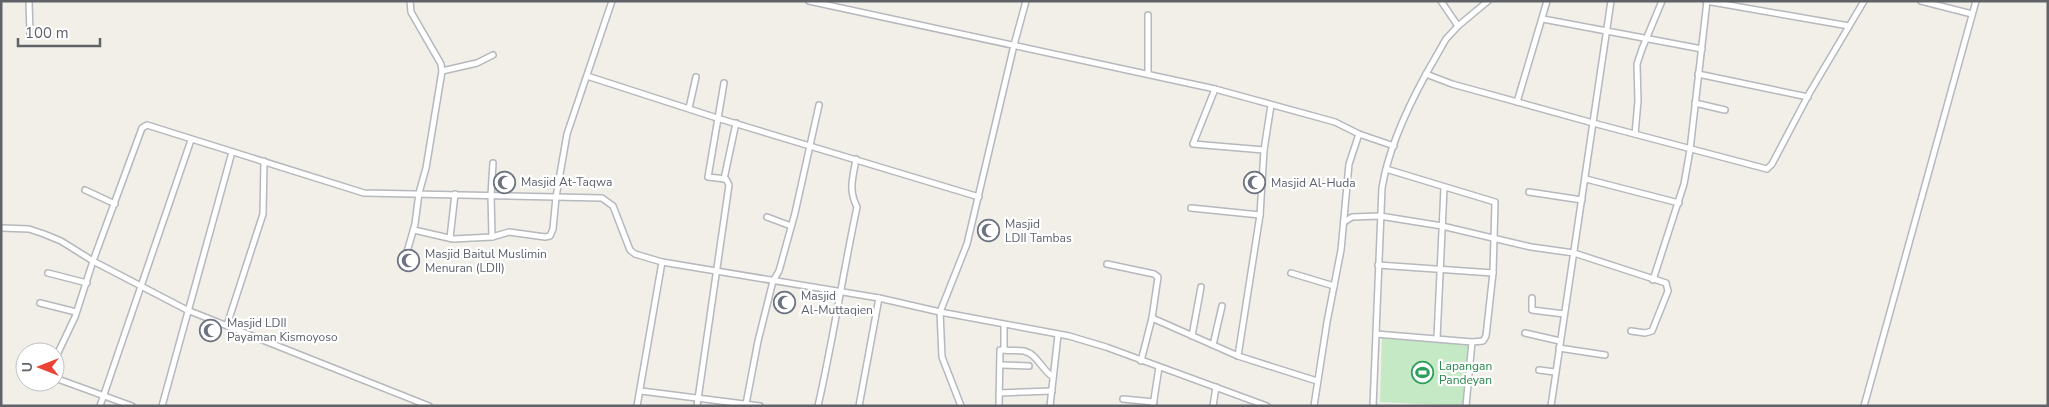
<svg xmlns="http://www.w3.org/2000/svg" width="2049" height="407" viewBox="0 0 2049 407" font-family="'Nunito Sans',sans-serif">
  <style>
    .green { fill: #c5e8c5 }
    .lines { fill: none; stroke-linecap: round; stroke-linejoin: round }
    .minor-casing { stroke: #b5b8bc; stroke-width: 8 }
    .minor { stroke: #fff; stroke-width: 5 }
    .labels { text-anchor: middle; stroke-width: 4.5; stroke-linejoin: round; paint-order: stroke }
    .worship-label { font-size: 12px; fill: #5b616d; stroke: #fff; text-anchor: start }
    .leisure-label { font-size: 12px; fill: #27864d; stroke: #fff; text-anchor: start }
  </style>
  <rect width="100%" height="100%" fill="#f1efe8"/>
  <!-- green -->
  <path class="green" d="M1382,338l86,7 -5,61 -83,-4z"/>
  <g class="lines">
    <defs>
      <g id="minor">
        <path d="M29,1l1,33"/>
        <path d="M410,1l1,11 30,52 1,7"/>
        <path d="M809,1l406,88 120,33 24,12 35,12"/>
        <path d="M1441,1l17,25"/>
        <path d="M1706,1l143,25"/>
        <path d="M1921,1l51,13"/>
        <path d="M1543,19l159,30"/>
        <path d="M1148,74v-59"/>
        <path d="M1426,74l20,-35 12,-13 30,-25"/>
        <path d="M1698,74l110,23"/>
        <path d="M587,76l130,42 262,79"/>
        <path d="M1215,89l-22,55 71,6"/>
        <path d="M1517,102l30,-101"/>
        <path d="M1695,103l30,7"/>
        <path d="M689,108l7,-31"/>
        <path d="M1635,134l3,-33 -1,-37 5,-15 20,-48"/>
        <path d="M1386,169l109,33 -2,71 -7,63 -3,5 -11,1"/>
        <path d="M724,179l12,-56"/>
        <path d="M1586,179l93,24"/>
        <path d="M85,190l30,14"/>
        <path d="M1529,192l53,8"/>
        <path d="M1191,208l69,7"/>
        <path d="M767,217l24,9"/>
        <path d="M1344,222l8,-5 28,-1 62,10 89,21 43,6 92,30 2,8 -16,40 -7,2 -14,-2"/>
        <path d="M1,228l28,1 15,5 17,7 32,20 94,49 242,96"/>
        <path d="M414,230l39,9 39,-2 17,-5 36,5 5,-1 3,-7 3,-32 11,-63 45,-133"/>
        <path d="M492,237l-1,-42 2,-32"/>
        <path d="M450,238l5,-44"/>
        <path d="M1107,264l47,10 4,3 -6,41 -11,43"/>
        <path d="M1378,265l115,8"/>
        <path d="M403,266l12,-42 4,-31 7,-25 16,-97 35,-8 16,-8"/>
        <path d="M48,273l39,10"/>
        <path d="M1291,273l43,13"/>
        <path d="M1653,280l31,-96 6,-34 17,-149"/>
        <path d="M1532,298v12l32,4"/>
        <path d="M40,303l36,9"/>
        <path d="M1152,318l86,38 79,25"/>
        <path d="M227,325l36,-111 1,-53"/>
        <path d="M1525,333l35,8"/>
        <path d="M1376,334l96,8 -6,64"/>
        <path d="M1192,336l9,-49"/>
        <path d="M1437,338l7,-150"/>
        <path d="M1213,345l9,-39"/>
        <path d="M1559,348l46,7"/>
        <path d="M1004,350c6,1 14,0 20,1 13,3 18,19 29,26"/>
        <path d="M1238,356l22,-141 4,-65 7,-45"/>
        <path d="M55,359l20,-42 18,-56 49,-133 5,-3 217,68 238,5 11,8 17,44 5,4 27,8 217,36 61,14 27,-68 47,-199 12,-44"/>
        <path d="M1000,365l29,1"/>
        <path d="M1539,370l16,2"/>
        <path d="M55,378l77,28"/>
        <path d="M641,391l119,15"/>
        <path d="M999,393l53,-2"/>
        <path d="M1123,399l31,3"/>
        <path d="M746,404l12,-63 15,-60 6,-10 16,-58 24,-108"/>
        <path d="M100,406l91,-266"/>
        <path d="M162,406l70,-254"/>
        <path d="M637,406l25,-144"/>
        <path d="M697,406l32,-221 -3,-6 -18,-2 16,-94"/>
        <path d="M818,406c15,-66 25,-133 39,-199 -9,-18 -4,-29 -1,-48"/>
        <path d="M859,406l20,-108"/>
        <path d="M961,406l-19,-49 -2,-45 129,24 37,11 161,59"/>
        <path d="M999,406l1,-56h4v-25"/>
        <path d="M1050,406l8,-71"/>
        <path d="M1153,406l6,-39"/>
        <path d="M1213,406l3,-19"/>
        <path d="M1314,406l13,-84 14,-72 8,-86 10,-30"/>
        <path d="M1373,406l9,-218c6,-38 26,-81 44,-114l26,10 141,39 174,46 5,-5 38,-72 54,-91"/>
        <path d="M1551,406l60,-405"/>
        <path d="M1864,406l112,-405"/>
      </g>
    </defs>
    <!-- minor casing -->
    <use href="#minor" class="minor-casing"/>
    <!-- minor -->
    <use href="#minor" class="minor"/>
  </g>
  <!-- icons -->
  <defs>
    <symbol id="mosque-ring" viewBox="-11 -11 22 22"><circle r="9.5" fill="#fff" stroke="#6b7280" stroke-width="1.5"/><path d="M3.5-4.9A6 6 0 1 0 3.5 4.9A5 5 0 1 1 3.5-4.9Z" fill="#6b7280"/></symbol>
    <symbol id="stadium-ring" viewBox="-11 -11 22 22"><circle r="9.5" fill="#fff" stroke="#2e9e5b" stroke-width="1.5"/><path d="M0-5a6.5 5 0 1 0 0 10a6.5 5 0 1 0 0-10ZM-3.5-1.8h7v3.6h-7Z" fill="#2e9e5b"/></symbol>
  </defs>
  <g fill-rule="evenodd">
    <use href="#mosque-ring" x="492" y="170" width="25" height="25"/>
    <use href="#mosque-ring" x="1242" y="170" width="25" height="25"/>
    <use href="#mosque-ring" x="976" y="218" width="25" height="25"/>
    <use href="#mosque-ring" x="396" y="248" width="25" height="25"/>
    <use href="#mosque-ring" x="772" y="290" width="25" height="25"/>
    <use href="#mosque-ring" x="198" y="318" width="25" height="25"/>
    <use href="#stadium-ring" x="1410" y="360" width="25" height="25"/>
  </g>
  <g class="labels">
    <!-- worship labels -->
    <g class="worship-label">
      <text x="521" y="186">Masjid At-Taqwa</text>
      <text x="1271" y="187">Masjid Al-Huda</text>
      <text x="1005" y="228">Masjid<tspan x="1005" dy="14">LDII Tambas</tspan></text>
      <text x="425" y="258">Masjid Baitul Muslimin<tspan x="425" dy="14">Menuran (LDII)</tspan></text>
      <text x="801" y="300">Masjid<tspan x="801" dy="14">Al-Muttaqien</tspan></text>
      <text x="227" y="327">Masjid LDII<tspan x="227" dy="14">Payaman Kismoyoso</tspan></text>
    </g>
    <!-- leisure labels -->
    <g class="leisure-label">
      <text x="1439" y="370">Lapangan<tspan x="1439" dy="14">Pandeyan</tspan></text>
    </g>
  </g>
  <!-- border -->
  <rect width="2049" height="407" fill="none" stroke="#5f6368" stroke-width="5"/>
  <!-- north arrow -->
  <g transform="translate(40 367) rotate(270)"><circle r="24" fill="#ffffff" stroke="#bfc1c3"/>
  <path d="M0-4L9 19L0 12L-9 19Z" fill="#ea4335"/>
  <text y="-8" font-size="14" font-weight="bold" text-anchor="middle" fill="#5f6368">U</text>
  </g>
  <!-- scale -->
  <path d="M18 38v8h82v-8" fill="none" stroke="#5f6368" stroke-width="2.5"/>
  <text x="25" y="38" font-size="15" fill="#5f6368" stroke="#ffffff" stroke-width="4" paint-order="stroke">100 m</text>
</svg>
